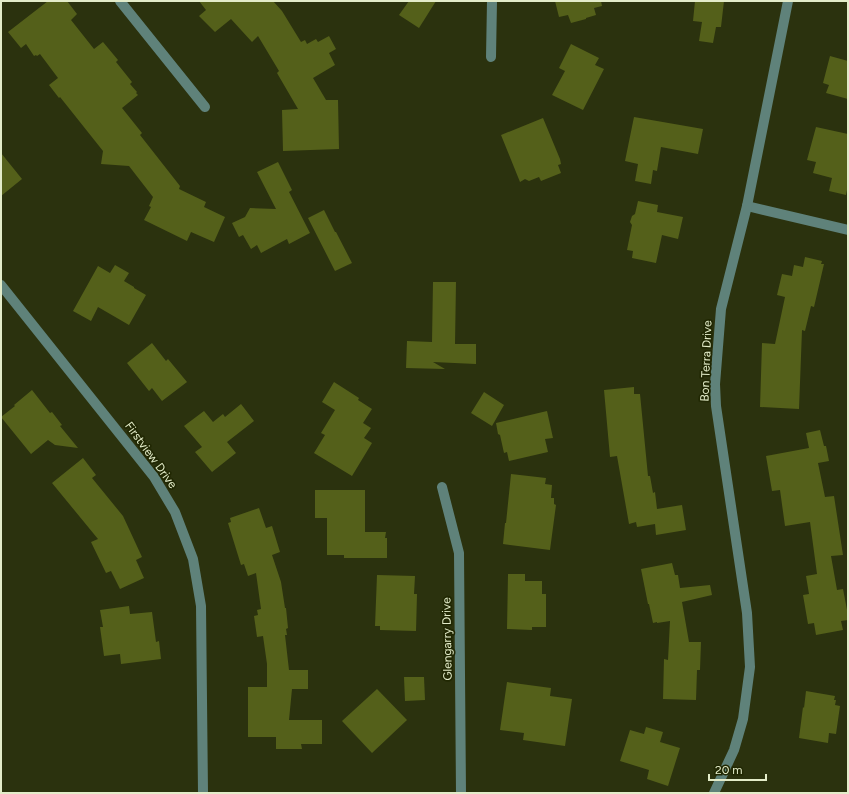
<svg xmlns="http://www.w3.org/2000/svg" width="849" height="794" viewBox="0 0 849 794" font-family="Figtree,sans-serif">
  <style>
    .building { fill: #54601a }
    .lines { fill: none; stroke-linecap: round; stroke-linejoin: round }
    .minor { stroke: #5f827a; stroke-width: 10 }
    .labels { text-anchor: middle; stroke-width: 3.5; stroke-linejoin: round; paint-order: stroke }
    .street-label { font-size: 12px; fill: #e3ecc9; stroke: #212803 }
  </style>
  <rect width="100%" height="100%" fill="#2b320e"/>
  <!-- building -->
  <g class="building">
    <path d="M48,1h19l10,13 -6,6 23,29 9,-7 15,18 -2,2 16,20 -2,2 7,8 -1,1 2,2 -16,13 20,25 -2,2 40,51 -1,3 27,13 -2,5 21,10 -11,25 -23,-10 -4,9 -43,-21 7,-13 -2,-1 4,-9 -24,-31 -28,-2 2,-13 -35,-44 -8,-10 -1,1 -10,-13 9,-7 -18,-24 -3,2 -1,-1 -2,1 -8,-12 -5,4 -13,-16z"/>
    <path d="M199,1h74l9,10 19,31 4,-2 2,4 9,-5 2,3 11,-6 7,13 -7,4 6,12 -22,13 13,22h12l1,49 -56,2 -1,-41 16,-1 -21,-36 2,-2 -21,-35 -6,6 -21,-23 -16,13 -16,-16 7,-6z"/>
    <path d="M409,1h27l-17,27 -20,-13z"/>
    <path d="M555,1h46l1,5 -8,2 2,7 -10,3v1l-15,4 -3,-8 -9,2z"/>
    <path d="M695,1h29l-3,26h-5l-3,16 -14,-2 3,-19 -9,-1z"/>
    <path d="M571,44l28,14 -4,7 9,4 -21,41 -31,-15 13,-24 -6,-3z"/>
    <path d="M830,56l18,5v38l-22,-6 3,-8 -6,-2z"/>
    <path d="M634,117l69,12 -5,25 -37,-7 -4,24 -4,-1 -2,14 -16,-3 3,-17 -13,-3z"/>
    <path d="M543,118l17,41 1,5 -3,1 3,8 -20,8 -2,-4 -10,4 -4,-2 -5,3 -19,-47z"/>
    <path d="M816,127l32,7v51l-2,10 -17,-4 3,-13 -19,-5 3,-11 -9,-2z"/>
    <path d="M1,153l21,26 -21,17z"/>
    <path d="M278,162l14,28 -3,2 21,41 -21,11 -2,-5 -26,14 -4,-8 -6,4 -8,-14 -4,2 -7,-14 13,-6 5,-9 26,1 -19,-37z"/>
    <path d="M638,201l20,4 -1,7 26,5 -5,22 -16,-4 -6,28 -24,-5 1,-7 -6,-1 5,-25 -2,-3 2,-6 3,-2z"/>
    <path d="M324,210l11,22h1l16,31 -17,8 -27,-53z"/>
    <path d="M805,257l17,4 -1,3h3l-10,43 -3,-1 -6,25 -3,-1 -3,79 -39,-2 2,-64 13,1 10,-47 -8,-2 5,-21 10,2 2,-11 9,2z"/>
    <path d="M115,265l14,8 -5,8 10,6v1l12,7 -17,30 -31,-18 -7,14 -18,-10 25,-45 12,7z"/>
    <path d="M433,282h23l-1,62h21v20l-43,-2 12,7 -39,-1 1,-27 25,1z"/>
    <path d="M152,343l14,18 2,-2 19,23 -25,19 -10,-13 -3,3 -22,-28z"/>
    <path d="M334,382l25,16 -1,2 14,9 -9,14 8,5 -7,10 8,5 -20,33 -38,-23 11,-18 -4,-2 14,-23 -13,-8z"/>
    <path d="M634,387v7h6l8,82h2l3,17 2,-1 2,17 25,-4 4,25 -30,5 -1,-11 -18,3 -1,-5 -7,2 -12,-68 -7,1 -6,-67z"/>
    <path d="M32,390l18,23 2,-1 10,13 -2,1 18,22 -23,-3 -7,-5 -17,14 -30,-37 14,-11 -1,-1z"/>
    <path d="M484,392l20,13 -12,21 -21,-13z"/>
    <path d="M241,404l13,17 -27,21 9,11 -24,19 -17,-20 7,-5 -18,-21 20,-15 9,11 10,-8 2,3z"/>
    <path d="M547,411l6,27 -8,1 3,13 -39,9 -2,-9 -3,1 -4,-18 -2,-1 -2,-11z"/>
    <path d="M820,430l4,16h2l3,15 -11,2 7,34 9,-1 9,59 -12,1 6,34 6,-1 5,26v5l-7,1 2,9 -27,5 -2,-12 -6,1 -5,-29 6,-1 -3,-18 11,-2 -7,-52 -25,4 -5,-36 -8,1 -6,-35 43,-8 -3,-15z"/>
    <path d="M83,458l13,17 -4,3 31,38 19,41 -6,3 8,18 -24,11 -9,-18 -5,2 -15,-31 7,-3 -46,-56z"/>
    <path d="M511,474l35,4 -1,6 7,1 -1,13h3v6l2,1 -6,45 -47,-6 2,-21h1z"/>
    <path d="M315,490h50v42h21l-1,6h2v20h-43v-3h-17v-37h-12z"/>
    <path d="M259,508l7,20 6,-2 8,26 -8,3 9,27 4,26h1l2,20 -2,1 1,6h-2l4,35h19v19h-16l-3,31h33v24h-21l1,5h-26v-12h-28v-50h19v-23l-4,-28 -6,1 -3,-21 4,-1 -1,-5 4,-1 -5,-36 -8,3 -4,-12 -3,1 -13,-42 3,-1 -1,-4z"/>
    <path d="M672,563l3,12h3l2,13 30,-3 2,10 -30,7 7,40h12l-1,28h-3l-1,30 -33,-1 1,-40 4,1 2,-39 -13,2v-1l-4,1 -4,-19h-1l-7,-35z"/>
    <path d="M508,574h17v7h17v13h4v33h-14v3l-25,-1z"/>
    <path d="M377,575l38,1 -1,18h3l-1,37 -36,-1v-4h-5z"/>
    <path d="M129,606l1,8 22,-2 4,30 3,-1 2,18 -40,5 -1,-10 -16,2 -4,-29h3l-3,-17z"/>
    <path d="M404,677h20l1,23 -20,1z"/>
    <path d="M507,682l44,6 -1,8 22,3 -7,47 -42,-6 1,-7 -24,-3z"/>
    <path d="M377,689l30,31 -35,33 -30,-32z"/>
    <path d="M806,691l29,5 -1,4h2l-1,5 5,1 -4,28 -7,-1 -1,10 -29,-5 4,-31 1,1z"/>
    <path d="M646,727l17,5 -3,10 20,6 -12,38 -21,-7 2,-9 -29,-9 10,-31 14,4z"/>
  </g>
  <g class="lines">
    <!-- minor -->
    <g class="minor">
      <path d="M120,1l85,106"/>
      <path d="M491,57l1,-56"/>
      <path d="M747,206l101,24"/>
      <path d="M1,285l153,192 21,35 18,47 8,47 2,187"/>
      <path d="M442,487l17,66 2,240"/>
      <path d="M714,793l20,-43 9,-31 7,-52 -3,-54 -31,-207 -1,-22 6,-75 26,-103 41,-205"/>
    </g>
  </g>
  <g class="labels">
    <!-- street labels -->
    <g class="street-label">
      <text transform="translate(706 361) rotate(-88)" y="4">Bon Terra Drive</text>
      <text transform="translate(151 455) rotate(54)" y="4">Firstview Drive</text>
      <text transform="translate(447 639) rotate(-91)" y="4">Glengarry Drive</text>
    </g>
  </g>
  <!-- border -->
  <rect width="849" height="794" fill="none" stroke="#e3ecc9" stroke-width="4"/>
  <!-- scale -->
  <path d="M709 774v6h57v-6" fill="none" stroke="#e3ecc9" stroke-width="2"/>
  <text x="715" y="774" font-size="12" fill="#e3ecc9" stroke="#212803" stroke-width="3" paint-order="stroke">20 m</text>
</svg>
